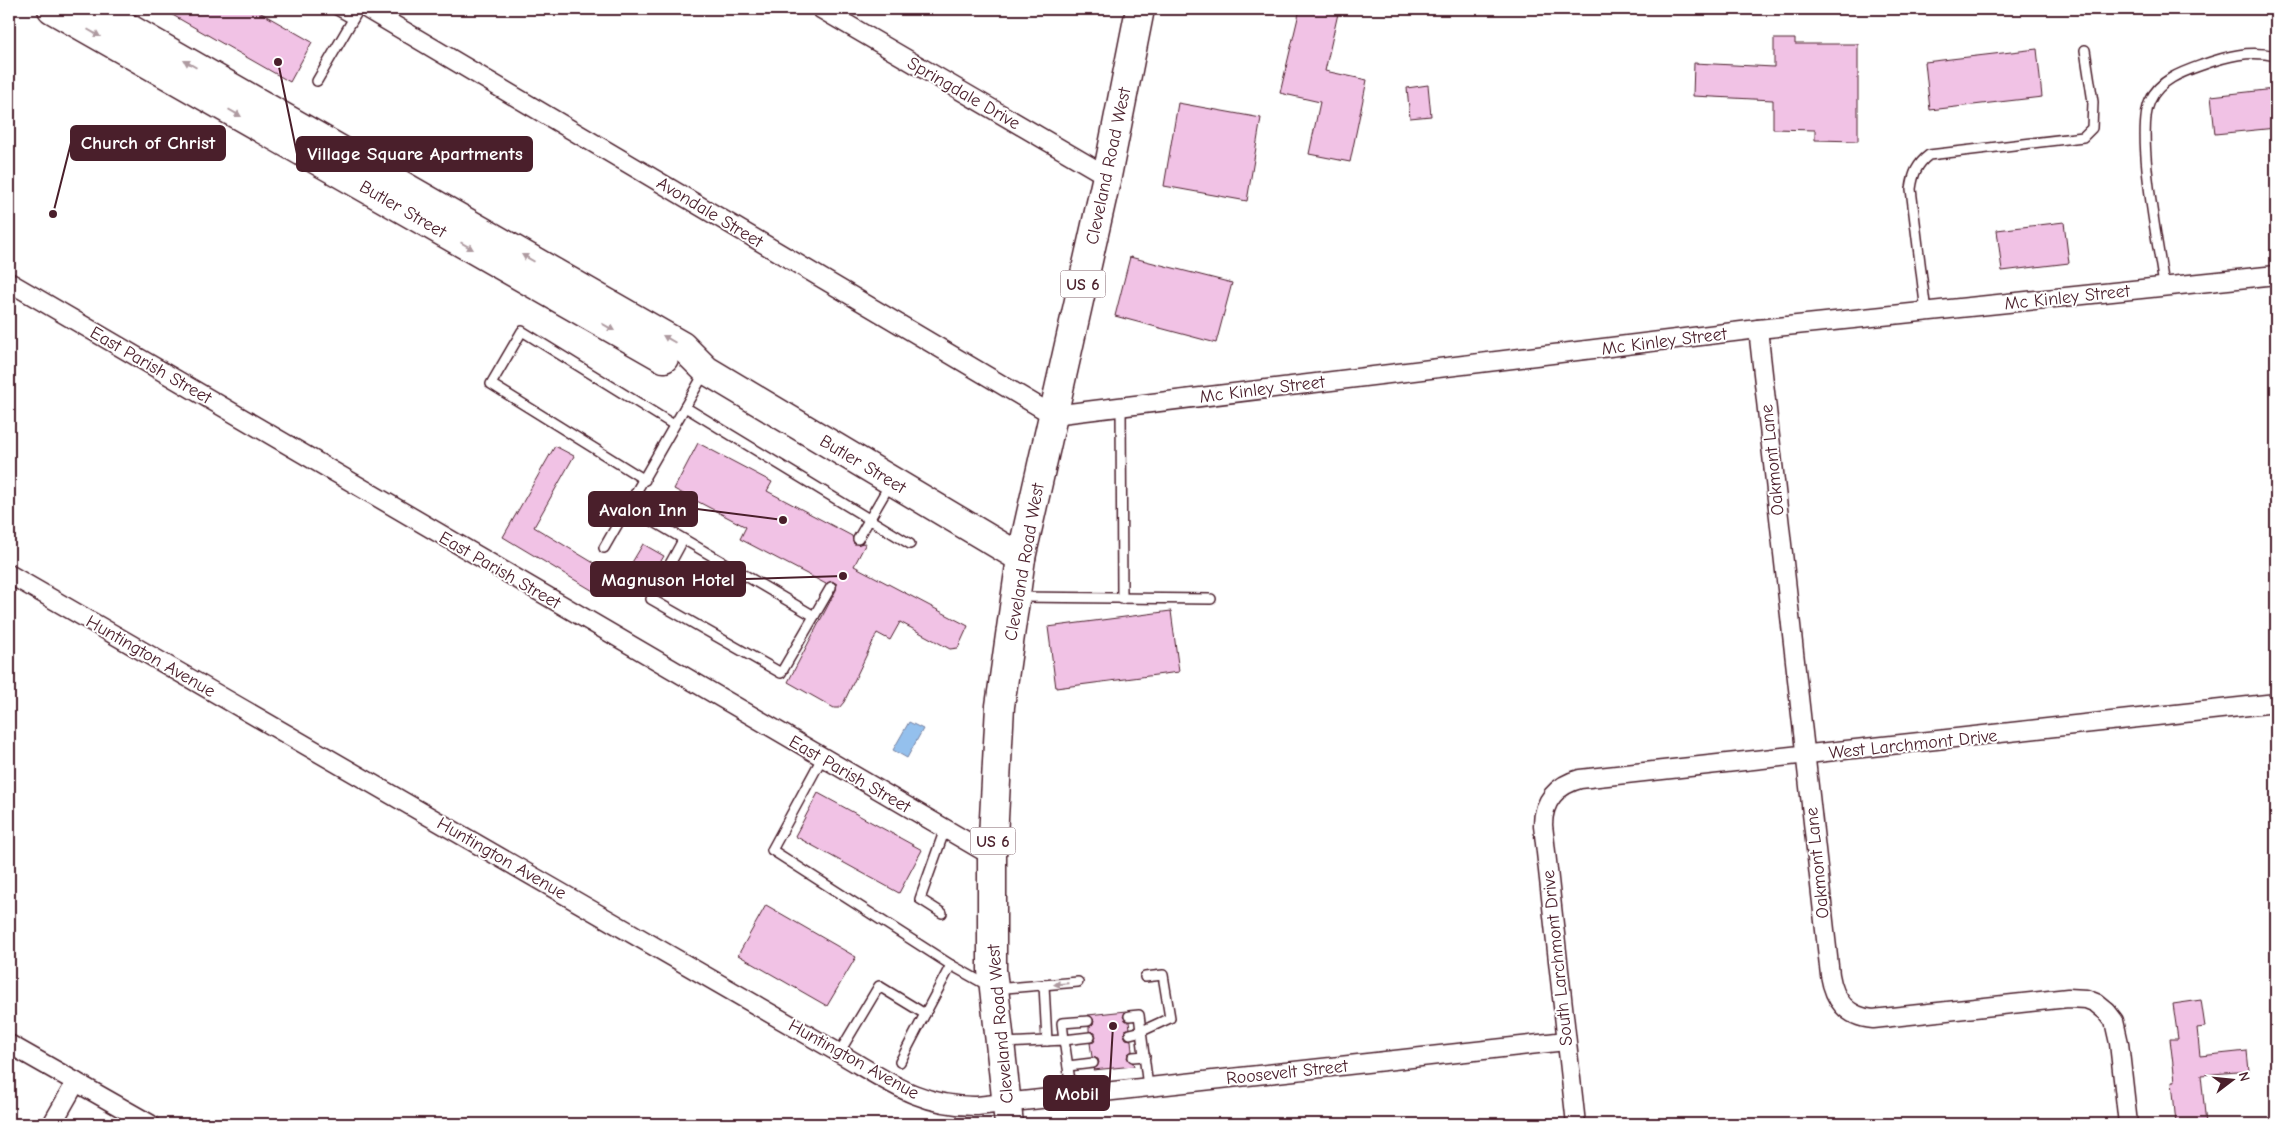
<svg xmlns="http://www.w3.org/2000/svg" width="2285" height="1133" viewBox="0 0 2285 1133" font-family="'Comic Neue',sans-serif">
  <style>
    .water { fill: #94c0ed; stroke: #76809f }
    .building { fill: #f1c2e5; stroke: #4a1f2b }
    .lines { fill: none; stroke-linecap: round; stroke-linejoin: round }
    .service-casing { stroke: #4a1f2b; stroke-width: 12 }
    .minor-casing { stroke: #4a1f2b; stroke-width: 21 }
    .primary-casing { stroke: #4a1f2b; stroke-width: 31 }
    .service { stroke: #fff; stroke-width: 9 }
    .minor { stroke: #fff; stroke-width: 18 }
    .primary { stroke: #fff; stroke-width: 28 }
    .oneway { fill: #ae9aa0 }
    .labels { text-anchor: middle; stroke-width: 4; stroke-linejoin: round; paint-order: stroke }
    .shield { fill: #fff; stroke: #80626b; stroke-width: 1 }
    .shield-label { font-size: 16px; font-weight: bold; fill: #4a1f2b }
    .street-label { font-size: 18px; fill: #4a1f2b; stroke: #fff }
    .leader { fill: none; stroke: #4a1f2b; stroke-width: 2 }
    .callout-dot { fill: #4a1f2b; stroke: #fff; stroke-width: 2 }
    .callout { fill: #4a1f2b; stroke: #4a1f2b; stroke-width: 2 }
    .callout-label { font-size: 19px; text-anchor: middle; font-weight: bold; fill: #fff }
  </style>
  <rect width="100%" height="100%" fill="#fff"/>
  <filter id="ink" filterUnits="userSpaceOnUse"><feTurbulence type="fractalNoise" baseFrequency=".02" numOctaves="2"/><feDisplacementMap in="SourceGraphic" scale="10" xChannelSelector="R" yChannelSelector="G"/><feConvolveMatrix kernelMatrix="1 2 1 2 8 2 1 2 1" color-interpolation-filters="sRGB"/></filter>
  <g filter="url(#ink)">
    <!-- water -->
    <path class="water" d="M909,722l14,7 -16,29 -14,-8z"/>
    <!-- building -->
    <g class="building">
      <path d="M162,9h92l58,33 -22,40z"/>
      <path d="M1300,9h39l-14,62 42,9 -17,82 -41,-8 11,-52 -40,-9z"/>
      <path d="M1774,39h21v5h63v97l-43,-1v-10l-42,-1v-29l-80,-4 1,-33 80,4z"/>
      <path d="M2037,49l5,48 -112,13 -5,-48z"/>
      <path d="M1428,85l3,31 -21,2 -3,-30z"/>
      <path d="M2275,89l1,39 -61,6 -4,-38z"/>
      <path d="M1178,103l83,15 -14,83 -83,-15z"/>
      <path d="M2064,222l5,41 -67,8 -5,-41z"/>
      <path d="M1130,257l102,26 -16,60 -101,-27z"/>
      <path d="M698,443l74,39 -5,9 85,45 2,8 12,-1 -12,23 114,60 -10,22 -8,1 -50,-27 -10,18 -13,-7 -33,69 -5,6h-5l-46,-26 48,-92 1,-6 -5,-3 -6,3 -86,-45 6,-12 -72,-38z"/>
      <path d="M555,446l19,10 -40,71 78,47 -12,21 -97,-58z"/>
      <path d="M643,544l21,12 -23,38 -20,-13z"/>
      <path d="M1171,611l8,61 -123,16 -8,-61z"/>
      <path d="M818,793l104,57 -23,43 -104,-57z"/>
      <path d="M766,905l90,52 -29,49 -89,-51z"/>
      <path d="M2201,1000l4,27 -8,1 3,28 47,-5 2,20 -48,4 5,49h-30l-4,-43h3l-5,-42h8l-5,-35z"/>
      <path d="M1126,1011l-3,6 6,5 1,6 -5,2 -1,5 2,4 5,1 1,11 -4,3 -1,4 6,5 1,3 -41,4 6,-7 -1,-4 -6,-2 -2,-14 4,-1 2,-5 -1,-4 -6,-2v-4l4,-3 1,-4 -6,-5z"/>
    </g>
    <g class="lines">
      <defs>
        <g id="service">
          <path d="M335,9l18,10"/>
          <path d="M317,81l42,-72"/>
          <path d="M2164,286c-5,-38 -29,-153 -14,-185 9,-21 32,-29 52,-36 25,-9 47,-15 74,-9"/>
          <path d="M1926,312l-15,-123c2,-15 6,-25 18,-34l154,-18 9,-9 1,-26 -8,-52"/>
          <path d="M1121,406l1,193"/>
          <path d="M685,407l225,137"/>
          <path d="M645,480l-154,-96 31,-53 152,94"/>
          <path d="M629,507l185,109"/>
          <path d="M858,539l32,-55"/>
          <path d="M683,540l-32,59 130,74 50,-86"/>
          <path d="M604,548l101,-176"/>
          <path d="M1018,597l193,2"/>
          <path d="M822,758l-50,92 179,115 43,24 84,-7"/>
          <path d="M942,913l-22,-14 25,-70"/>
          <path d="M1044,985l3,56"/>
          <path d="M1129,1016l10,-1 9,72"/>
          <path d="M1088,1021l-26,2 2,17 26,-3"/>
          <path d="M1130,1034l12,-3 28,-13 -7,-43 -18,2"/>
          <path d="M1003,1043l61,-3 8,55"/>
          <path d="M839,1053l40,-67 46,28 26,-49"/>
          <path d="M1133,1057l12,-1"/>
          <path d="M900,1062l25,-48"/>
          <path d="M1068,1066l25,-3"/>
        </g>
        <g id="minor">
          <path d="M367,9l686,406 705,-86 518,-54"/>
          <path d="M821,9l286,167"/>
          <path d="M9,282l983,574"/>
          <path d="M1758,329l72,646c4,24 16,42 43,44l195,-21 18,1 10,4 11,9 7,9 5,22 9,81"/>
          <path d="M9,574l830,479c47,27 81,54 138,53l589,-65"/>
          <path d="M9,1044l141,80"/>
          <path d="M52,1124l24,-42"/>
          <path d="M1576,1124l-33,-299c0,-24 14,-40 37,-46l696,-76"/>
        </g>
        <g id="primary">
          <path d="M52,9l612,349"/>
          <path d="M95,9l587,337 24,24 315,188"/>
          <path d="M1009,1124l-17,-154v-114l8,-150 21,-148 86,-382 33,-167"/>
        </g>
      </defs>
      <!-- service casing -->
      <use href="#service" class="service-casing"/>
      <!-- minor casing -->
      <use href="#minor" class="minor-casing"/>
      <!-- primary casing -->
      <use href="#primary" class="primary-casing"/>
      <!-- service -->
      <use href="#service" class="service"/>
      <!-- minor -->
      <use href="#minor" class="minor"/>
      <!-- primary -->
      <use href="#primary" class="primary"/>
    </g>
    <!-- one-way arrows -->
    <defs><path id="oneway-solid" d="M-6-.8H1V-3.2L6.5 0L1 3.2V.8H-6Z" transform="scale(1.25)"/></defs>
    <g class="oneway">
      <use href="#oneway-solid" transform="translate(94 33) rotate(30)"/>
      <use href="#oneway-solid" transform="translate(190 64) rotate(-150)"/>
      <use href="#oneway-solid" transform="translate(235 113) rotate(30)"/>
      <use href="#oneway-solid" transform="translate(467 246) rotate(30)"/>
      <use href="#oneway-solid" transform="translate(528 258) rotate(-150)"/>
      <use href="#oneway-solid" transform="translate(608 327) rotate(30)"/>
      <use href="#oneway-solid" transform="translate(669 339) rotate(-150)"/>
      <use href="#oneway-solid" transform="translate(1061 984) rotate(175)"/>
    </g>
  </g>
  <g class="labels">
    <!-- shield labels -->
    <g class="shield">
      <rect x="1060.5" y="270.5" width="45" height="27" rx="4"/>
      <rect x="970.5" y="827.5" width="45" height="27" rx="4"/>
    </g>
    <g class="shield-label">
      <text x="1083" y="290">US 6</text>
      <text x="993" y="847">US 6</text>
    </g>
    <!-- street labels -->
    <g class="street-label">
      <text transform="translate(964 93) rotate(30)" y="6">Springdale Drive</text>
      <text transform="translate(1108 166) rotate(-78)" y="6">Cleveland Road West</text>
      <text transform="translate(403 209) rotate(30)" y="6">Butler Street</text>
      <text transform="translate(710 212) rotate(31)" y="6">Avondale Street</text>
      <text transform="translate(2067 297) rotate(-6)" y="6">Mc Kinley Street</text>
      <text transform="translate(1664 341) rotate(-7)" y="6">Mc Kinley Street</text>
      <text transform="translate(151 365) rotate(30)" y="6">East Parish Street</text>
      <text transform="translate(1262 389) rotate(-7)" y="6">Mc Kinley Street</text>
      <text transform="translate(1772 460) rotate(-96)" y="6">Oakmont Lane</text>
      <text transform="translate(863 464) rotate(31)" y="6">Butler Street</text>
      <text transform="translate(1024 562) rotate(-80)" y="6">Cleveland Road West</text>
      <text transform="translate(500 570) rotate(30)" y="6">East Parish Street</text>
      <text transform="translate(151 656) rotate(30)" y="6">Huntington Avenue</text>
      <text transform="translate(1913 744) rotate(-6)" y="6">West Larchmont Drive</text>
      <text transform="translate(850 774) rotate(30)" y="6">East Parish Street</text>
      <text transform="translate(502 858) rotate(30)" y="6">Huntington Avenue</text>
      <text transform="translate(1817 863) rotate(-96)" y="6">Oakmont Lane</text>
      <text transform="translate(1557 958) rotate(-96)" y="6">South Larchmont Drive</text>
      <text transform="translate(1000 1024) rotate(-95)" y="6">Cleveland Road West</text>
      <text transform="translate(854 1059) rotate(29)" y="6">Huntington Avenue</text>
      <text transform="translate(1287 1072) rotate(-6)" y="6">Roosevelt Street</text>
    </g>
  </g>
  <!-- callouts -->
  <path class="leader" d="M53 214L71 143M278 62L297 154M783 520L697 509M843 576L745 579M1113 1026L1109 1093"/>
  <g class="callout-dot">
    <circle cx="53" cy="214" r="5"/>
    <circle cx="278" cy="62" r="5"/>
    <circle cx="783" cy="520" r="5"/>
    <circle cx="843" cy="576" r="5"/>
    <circle cx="1113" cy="1026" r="5"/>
  </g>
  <g class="callout">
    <rect x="71" y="126" width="154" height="34" rx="5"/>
    <rect x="297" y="137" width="235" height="34" rx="5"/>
    <rect x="589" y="492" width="108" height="34" rx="5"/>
    <rect x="591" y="562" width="154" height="34" rx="5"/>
    <rect x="1044" y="1076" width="65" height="34" rx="5"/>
  </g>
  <g class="callout-label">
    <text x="148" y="149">Church of Christ</text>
    <text x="415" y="160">Village Square Apartments</text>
    <text x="643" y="516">Avalon Inn</text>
    <text x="668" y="586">Magnuson Hotel</text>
    <text x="1077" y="1100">Mobil</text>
  </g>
  <!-- margin -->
  <rect width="2285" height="1133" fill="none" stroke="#fff" stroke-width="30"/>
  <rect x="15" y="15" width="2255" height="1103" fill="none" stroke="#4a1f2b" stroke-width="2" filter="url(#ink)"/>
  <!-- north arrow -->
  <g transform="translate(2232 1080) rotate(74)" stroke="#ffffff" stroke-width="4" paint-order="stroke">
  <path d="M0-4L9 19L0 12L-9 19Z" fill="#4a1f2b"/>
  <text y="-8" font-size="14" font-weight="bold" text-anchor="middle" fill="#4a1f2b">N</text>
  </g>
</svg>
